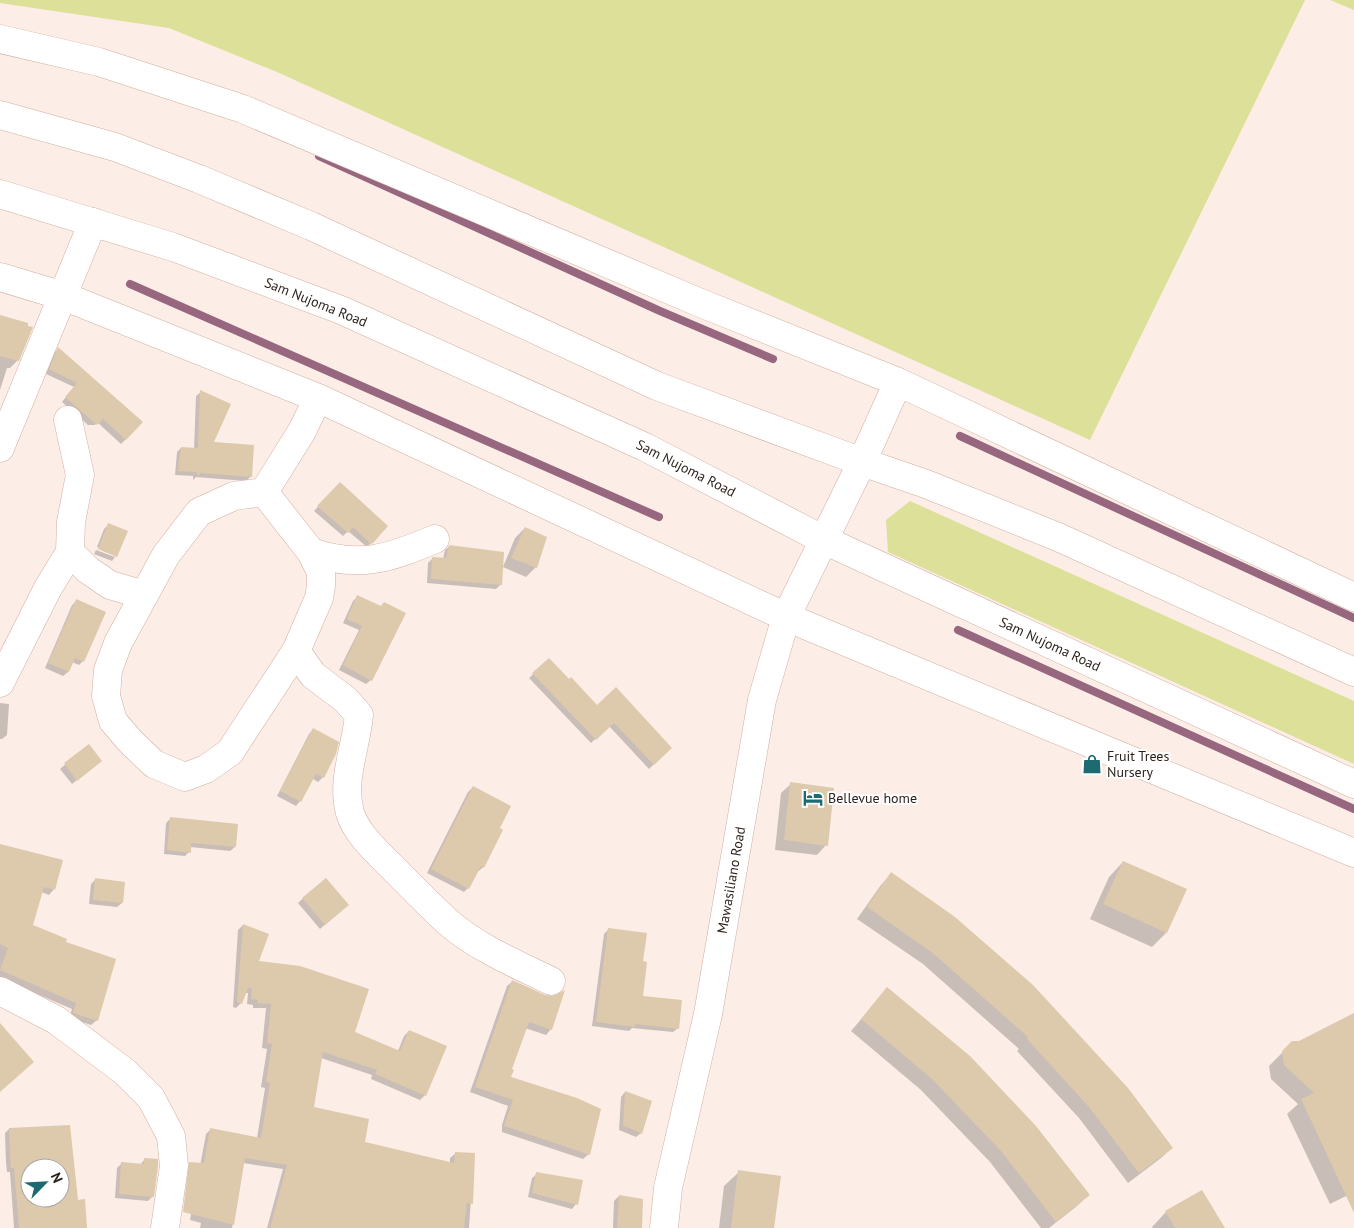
<svg xmlns="http://www.w3.org/2000/svg" width="1354" height="1228" viewBox="0 0 1354 1228" font-family="'PT Sans',sans-serif">
  <style>
    .green { fill: #dde098 }
    .shadow { fill: #0003; fill-rule: evenodd }
    .lines { fill: none; stroke-linecap: round; stroke-linejoin: round }
    .stream { stroke: #97667f; stroke-width: 8 }
    .building { fill: #ddc9ac; fill-rule: evenodd }
    .minor-casing { stroke: #d1af9f; stroke-width: 29 }
    .major-casing { stroke: #d1af9f; stroke-width: 29 }
    .minor { stroke: #fff; stroke-width: 28 }
    .major { stroke: #fff; stroke-width: 28 }
    .labels { text-anchor: middle; stroke-width: 4; stroke-linejoin: round; paint-order: stroke }
    .street-label { font-size: 14px; fill: #2b1f19; stroke: #fff }
    .poi-label { font-size: 14px; fill: #2b1f19; stroke: #fff; text-anchor: start }
  </style>
  <rect width="100%" height="100%" fill="#fcede6"/>
  <!-- green -->
  <g class="green">
    <path d="M0,0h1305l-215,440 -813,-368 -108,-44 -169,-25z"/>
    <path d="M1330,0h24v10z"/>
    <path d="M910,501l444,200v63l-466,-212 -2,-32z"/>
  </g>
  <!-- shadow -->
  <g class="shadow">
    <path d="M0,316l18,44 -8,8h-3l-7,22z"/>
    <path d="M58,349l68,90 -5,5 -24,-22 -2,3h-7l-26,-23 12,-15 -28,-13 8,-21z"/>
    <path d="M201,392l11,51 39,33 -5,5 -50,-4 -3,3v-4l-18,-1 2,-23 4,-4 13,1 2,-53z"/>
    <path d="M340,484l47,42 -20,21 -19,-16 -5,5 -29,-25z"/>
    <path d="M108,525l18,7 -10,25v-2l-19,-8 7,-18z"/>
    <path d="M525,528l11,39 -10,10 -23,-10 12,-29z"/>
    <path d="M450,546l51,38 -5,5 -69,-6 1,-20 5,-5 10,1 2,-9z"/>
    <path d="M96,550l19,7 -3,4 -18,-7z"/>
    <path d="M358,596l22,11 -9,73 -5,4 -27,-14 20,-40 -16,-7 10,-22z"/>
    <path d="M77,601l6,60 -4,4 -7,-3 -4,10 -5,4 -18,-8 27,-63z"/>
    <path d="M549,659l20,21 28,27 73,41 -21,21 -40,-43 -18,17 -62,-65z"/>
    <path d="M0,703l9,1 -2,31 -5,4h-2z"/>
    <path d="M313,730l10,47 -5,5 -6,-4 -12,23 -4,5 -19,-10 32,-62z"/>
    <path d="M88,745l8,20 -24,19 -12,-15z"/>
    <path d="M791,784l35,61 -9,10 -42,-5 6,-57z"/>
    <path d="M473,787l10,80 -4,4 -2,-1 -9,18 -4,4 -37,-19 41,-81z"/>
    <path d="M171,818l64,29 -5,4 -40,-4 -1,5 -4,4 -21,-2 2,-31z"/>
    <path d="M0,845l54,44 -5,6 -8,-3 -9,33 32,18 33,77 -6,5 -22,-7 3,-9 -72,-31z"/>
    <path d="M1123,862l43,71 -14,14 -62,-28 19,-42z"/>
    <path d="M891,874l281,274 -11,10 -33,25 -49,-65 -62,-67 2,-2 -96,-85 -66,-45 24,-34z"/>
    <path d="M96,879l26,24 -5,4 -28,-3 2,-20z"/>
    <path d="M325,879l18,30 -23,20 -22,-26z"/>
    <path d="M243,925l14,37 97,71 44,18 6,-15 5,-5 16,64 -5,5 -49,-21 1,-4 -51,-17 -8,50 50,35 87,20v-5l6,-5 18,1 -5,74h-202l16,-59 -40,-6 -11,65h-32l1,-5 -11,-3 16,-86 5,-5 46,9 8,-50 -4,-1 6,-38 -5,-1 4,-40h-13v-3l-6,-1 1,-11h-3l-4,10 -5,5 -3,-1 5,-77z"/>
    <path d="M608,930l33,32v35l37,31 -5,4 -41,-4 -3,3 -37,-5 12,-92z"/>
    <path d="M513,981l31,15 7,33 -5,6 -21,-7 -15,42v8l79,76 -6,5 -81,-27v-7l6,-19 -38,-14 37,-106z"/>
    <path d="M887,989l201,206 -11,11 -28,22h-8l-51,-66 -69,-72 -70,-59z"/>
    <path d="M1354,1014v178l-24,12 -43,-90 11,-10 -27,-25 -2,-13 23,-23 7,-1z"/>
    <path d="M625,1092l16,41 -5,4 -17,-7 2,-33z"/>
    <path d="M69,1126l8,75 9,27h-72l-4,-56h-3l-1,-9 -1,-30 4,-4zM30,1168h30v30h-30z"/>
    <path d="M145,1159l7,38 -4,4 -33,-3 2,-30 4,-4 19,1z"/>
    <path d="M739,1172l34,56h-54l5,-42z"/>
    <path d="M537,1174l39,30 -4,5 -44,-12 4,-19z"/>
    <path d="M619,1196l21,32h-27l1,-27z"/>
    <path d="M1166,1212l57,16h-70l-1,-1z"/>
  </g>
  <g class="lines">
    <!-- stream -->
    <g class="stream">
      <path d="M319,156l341,155 113,48"/>
      <path d="M130,284l529,233"/>
      <path d="M960,436l394,182"/>
      <path d="M958,630l396,179"/>
    </g>
  </g>
  <!-- building -->
  <g class="building">
    <path d="M0,315l28,8v3l5,1 -14,34 -19,-5z"/>
    <path d="M58,347l85,75 -17,18 -23,-21 -6,6 -32,-28 12,-14 -28,-14z"/>
    <path d="M200,390l31,14 -17,38 40,3 -2,32 -52,-4 -2,4 -1,-5 -19,-1 3,-24 17,1z"/>
    <path d="M340,482l48,44 -15,17 -2,1 -18,-17 -5,6 -31,-27z"/>
    <path d="M108,523l20,8 -11,26 -19,-8z"/>
    <path d="M525,527l22,10 -10,31 -26,-10z"/>
    <path d="M449,545l55,7 -2,33 -71,-6 1,-22 14,1z"/>
    <path d="M357,595l24,11 3,-4 22,11 -34,68 -29,-16 19,-39 -15,-7z"/>
    <path d="M76,599l30,13 -22,50 -9,-4 -6,14 -21,-9z"/>
    <path d="M549,658l20,21 2,-2 26,28 19,-18 56,61 -18,17 -40,-42 -18,17 -64,-67z"/>
    <path d="M313,728l26,14 -3,12 -12,24 -8,-4 -15,28 -21,-11z"/>
    <path d="M89,744l13,17 -25,20 -13,-18z"/>
    <path d="M790,782l44,6 -6,58 -44,-6z"/>
    <path d="M473,786l38,20 -11,22 3,2 -19,38 -3,-2 -12,23 -38,-20z"/>
    <path d="M170,817l68,7 -2,23 -45,-4v10l-24,-3z"/>
    <path d="M0,844l63,16 -8,30 -11,-3 -11,38 34,14 -1,3 50,17 -18,62 -25,-8 3,-10 -76,-33 8,-22 -8,-4z"/>
    <path d="M1123,861l64,28 -20,44 -64,-29z"/>
    <path d="M891,872l64,45 78,68 95,103 45,60 -34,25 -50,-66 -62,-68 1,-2 -94,-83 -67,-47z"/>
    <path d="M95,878l30,4 -2,21 -30,-3z"/>
    <path d="M326,878l23,27 -24,20 -23,-27z"/>
    <path d="M243,924l26,10 -10,27 41,5 69,23 -14,43 45,19 9,-21 38,16 -21,50 -51,-22 2,-4 -54,-18 -9,55 55,12 -4,23 89,21 1,-11 20,1 -2,51 -6,-1 -3,25h-194l17,-63 -42,-7 -11,67 -51,-13 6,-50 15,1 6,-35 51,10 9,-55 -4,-1 6,-38 -5,-1 4,-39 -13,-1v-3l-7,-1 1,-10 -4,-1 -6,16 -5,-2z"/>
    <path d="M608,928l39,5 -4,28 4,1 -4,34 39,4 -3,29 -44,-5v3l-39,-5z"/>
    <path d="M512,980l33,15 8,1 12,-6 -13,40 -23,-8 -17,47 2,1 -3,7 66,21 24,11 -11,46 -86,-29 9,-26 -38,-13z"/>
    <path d="M887,987l83,69 66,70 54,69 -34,27 -55,-71 -69,-72 -71,-60z"/>
    <path d="M1354,1013v200l-53,-114 13,-6 -30,-28 -2,-14 10,-10h7z"/>
    <path d="M0,1023l34,39 -34,30z"/>
    <path d="M625,1091l27,10 -10,33 -19,-9z"/>
    <path d="M70,1125l8,75 7,-1 2,29h-68l-5,-60h-3l-1,-10 -1,-30zM30,1168h30v30h-30z"/>
    <path d="M144,1158l14,1v7l-4,31 -35,-3 2,-32 23,2z"/>
    <path d="M738,1170l43,6 -7,52h-43z"/>
    <path d="M536,1172l47,8 -5,25 -46,-12z"/>
    <path d="M1202,1190l23,38h-50l-10,-17z"/>
    <path d="M619,1195l24,4 -1,29h-25z"/>
  </g>
  <g class="lines">
    <defs>
      <g id="minor">
        <path d="M0,39l99,23 144,47 460,195 195,78 456,215"/>
        <path d="M0,277l63,19 255,102 468,219 568,236"/>
        <path d="M68,420l12,55 -9,47 -1,30 18,18 22,15 34,10"/>
        <path d="M0,448l93,-226"/>
        <path d="M264,492l-30,4 -35,16 -33,43 -48,88 -10,27 -2,26 7,25 17,20 24,23 31,13 21,-8 24,-17 66,-101 23,-53 2,-12v-14l-10,-20 -47,-60 38,-61 16,-33"/>
        <path d="M311,552c48,17 79,6 124,-13"/>
        <path d="M296,651l17,24 33,25 13,15c-3,33 -18,65 -9,98 6,20 27,39 42,54 18,18 37,38 57,56 29,25 67,41 102,58"/>
        <path d="M0,683l48,-95 22,-36"/>
        <path d="M0,991l56,29 69,52 26,26 20,38 3,30 -9,62"/>
        <path d="M664,1228l4,-40 40,-174 54,-314 24,-83 76,-155 36,-80"/>
      </g>
      <g id="major">
        <path d="M0,115l115,32 84,32 112,47 346,160 205,76 64,22 132,53 296,135"/>
        <path d="M0,194l173,53 168,63 304,137 179,93 530,244"/>
      </g>
    </defs>
    <!-- minor casing -->
    <use href="#minor" class="minor-casing"/>
    <!-- major casing -->
    <use href="#major" class="major-casing"/>
    <!-- minor -->
    <use href="#minor" class="minor"/>
    <!-- major -->
    <use href="#major" class="major"/>
  </g>
  <!-- icons -->
  <defs>
    <symbol id="shop-bare" viewBox="-9 -9 18 18"><path d="M-5-2.5h2.3a2.7 3.5 0 0 1 5.4 0H5L5.5 6h-11ZM-1.5-2.5h3a1.5 2.3 0 0 0-3 0Z" fill="#1e6a71" stroke="#fff" stroke-width="2.5" paint-order="stroke"/></symbol>
    <symbol id="hotel-bare" viewBox="-9 -9 18 18"><path d="M-6-4.5h1.5V1H6V5H4.5V3h-9V5H-6ZM-4 0a1.8 1.8 0 1 1 3.6 0ZM.5 0V-2.5h3Q6-2.5 6 0Z" fill="#1e6a71" stroke="#fff" stroke-width="2.5" paint-order="stroke"/></symbol>
  </defs>
  <g fill-rule="evenodd">
    <use href="#shop-bare" x="1078" y="750" width="28" height="28"/>
    <use href="#hotel-bare" x="799" y="784" width="28" height="28"/>
  </g>
  <g class="labels">
    <!-- street labels -->
    <g class="street-label">
      <text transform="translate(316 302) rotate(22)" y="5">Sam Nujoma Road</text>
      <text transform="translate(686 468) rotate(27)" y="5">Sam Nujoma Road</text>
      <text transform="translate(1050 644) rotate(25)" y="5">Sam Nujoma Road</text>
      <text transform="translate(731 880) rotate(-80)" y="5">Mawasiliano Road</text>
    </g>
    <!-- poi labels -->
    <g class="poi-label">
      <text x="1107" y="761">Fruit Trees<tspan x="1107" dy="16">Nursery</tspan></text>
      <text x="828" y="803">Bellevue home</text>
    </g>
  </g>
  <!-- north arrow -->
  <g transform="translate(45 1183) rotate(66)"><circle r="24" fill="#ffffff" stroke="#aaa5a3"/>
  <path d="M0-4L9 19L0 12L-9 19Z" fill="#1e6a71"/>
  <text y="-8" font-size="14" font-weight="bold" text-anchor="middle" fill="#2b1f19">N</text>
  </g>
</svg>
